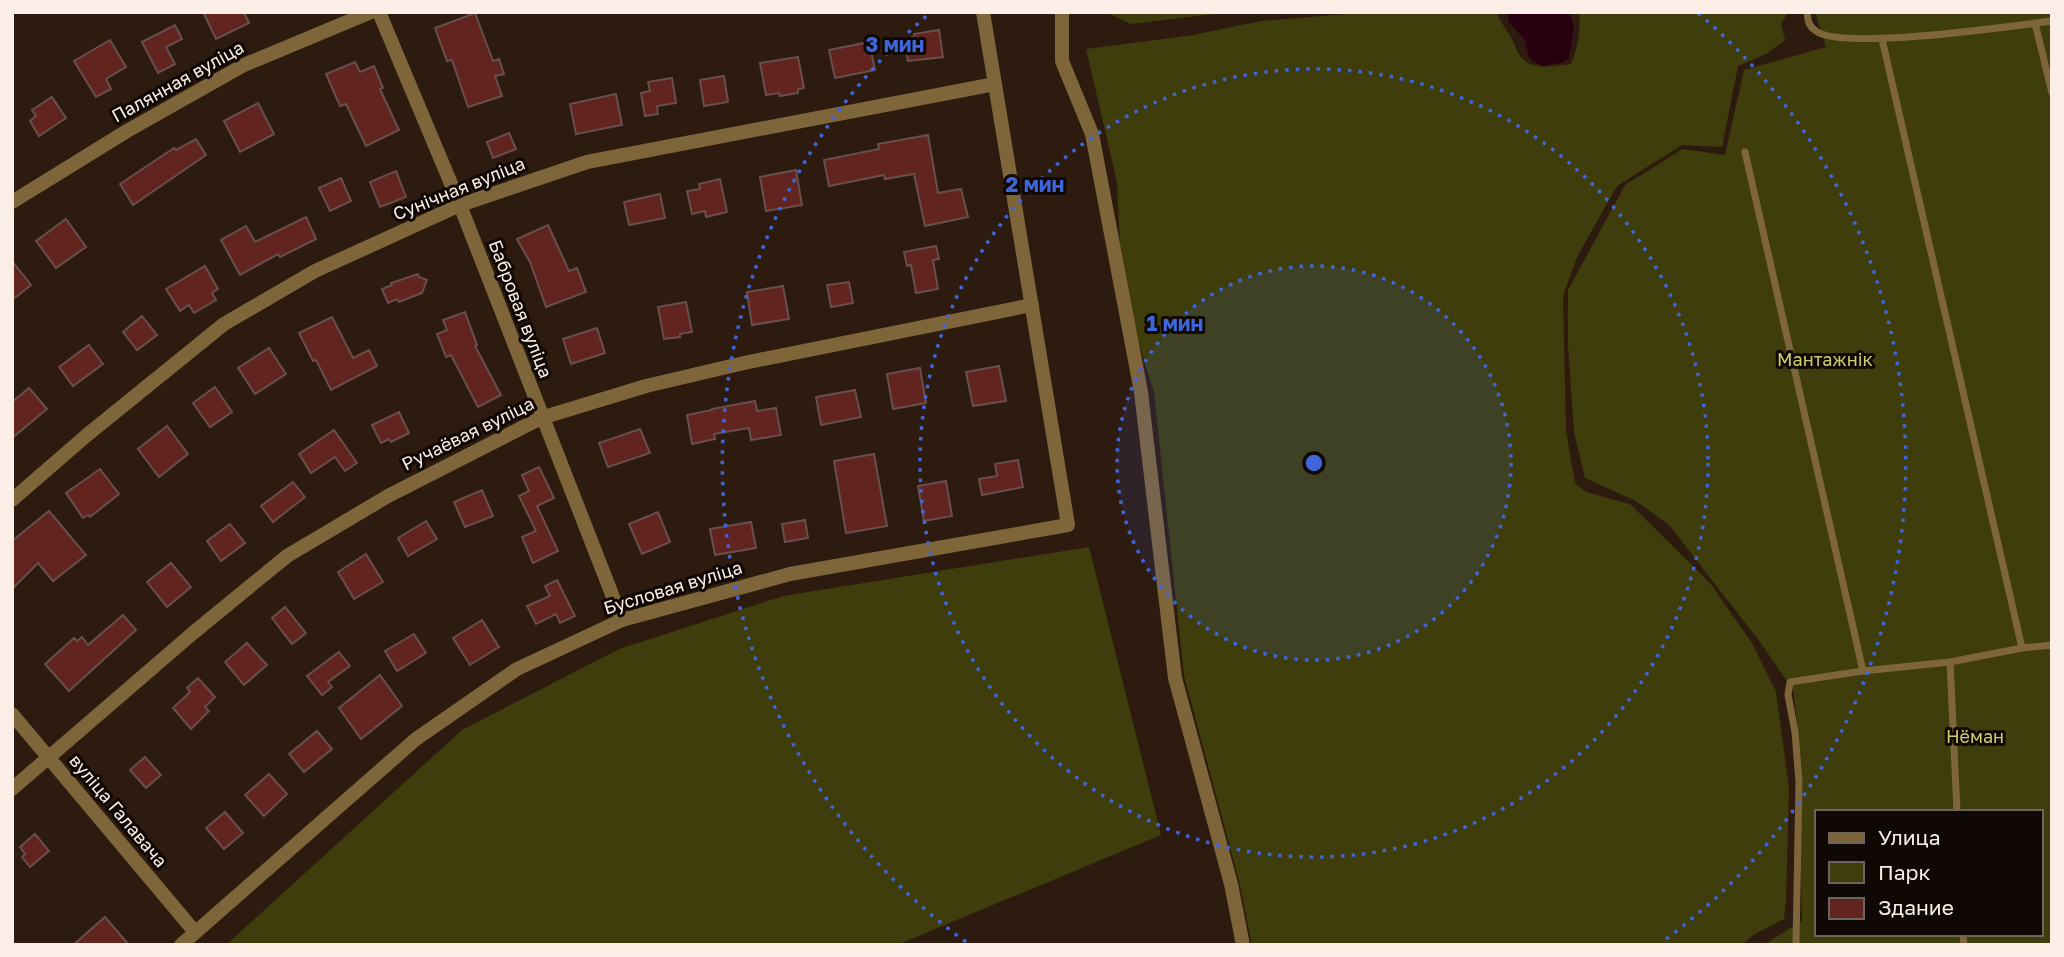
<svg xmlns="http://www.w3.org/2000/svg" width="2064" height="957" viewBox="0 0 2064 957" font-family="'Golos Text',sans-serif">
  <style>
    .green { fill: #3e3d0b; fill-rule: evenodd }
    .water { fill: #280010 }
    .building { fill: #62241f; stroke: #694f4c; stroke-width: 2 }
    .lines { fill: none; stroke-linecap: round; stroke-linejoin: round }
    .service { stroke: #7f663a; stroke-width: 7 }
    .minor { stroke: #7f663a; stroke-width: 14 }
    .ring { fill: none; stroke: #3e66da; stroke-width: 3.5; stroke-dasharray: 3.5 7 }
    .labels { text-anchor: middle; stroke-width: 6; stroke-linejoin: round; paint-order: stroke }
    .street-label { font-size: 18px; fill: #fbeee6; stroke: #0f0804 }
    .park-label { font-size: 18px; fill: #cfce6b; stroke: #0f0804 }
    .centre { fill: #3e66da; stroke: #0f0804; stroke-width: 3.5 }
    .ring-label { font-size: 21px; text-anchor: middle; font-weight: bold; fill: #3e66da; stroke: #0f0804; stroke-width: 6; stroke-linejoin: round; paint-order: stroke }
  </style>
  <rect width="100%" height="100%" fill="#2d1b0f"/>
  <!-- green -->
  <g class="green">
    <path d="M1106,12h125l-100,12z"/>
    <path d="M1370,12h127c3,10 9,17 14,25 3,5 4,11 7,16 12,19 34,13 53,11 7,-17 10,-34 8,-52h209l-7,12 4,16 -19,14 -28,12 -16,81 -40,-2 -65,41 -39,69 -15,41 3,134 9,53 11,9 44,12 80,79 42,60 24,49 13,96 -3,112 -2,19 -31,16 -11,10h-490l-13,-64 -55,-205 -30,-284 -32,-102 -5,-108 -31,-133 107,-14 68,-14z"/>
    <path d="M1815,12h237v933h-289l39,-24 -4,-191 -5,-40 -33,-48 -91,-117 -33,-24 -51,-23 -11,-46 -6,-86v-56l57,-105 58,-36 42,6 19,-85 82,-23zM1817,812h224v122h-224z"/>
    <path d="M1089,547l72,288 -264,110h-671l236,-215 157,-81 164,-53z"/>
  </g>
  <!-- water -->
  <path class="water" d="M1508,12h59l4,5 3,11 -5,30 -5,4 -21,4 -10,-5 -5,-6 -3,-15 -17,-19z"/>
  <!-- building -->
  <g class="building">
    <path d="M203,12h41l5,11 -33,16z"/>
    <path d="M475,13l18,48 6,-2 5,15 -9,2 7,20 -34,11 -16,-47 -5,1 -12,-33z"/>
    <path d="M175,25l7,14 -16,8 9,17 -17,9 -16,-31z"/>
    <path d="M939,30l4,27 -35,4 -4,-22 10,-2v-3z"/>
    <path d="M110,40l16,27 -20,12 5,10 -15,8 -22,-36z"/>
    <path d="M869,42l6,28 -40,8 -6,-28z"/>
    <path d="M798,57l6,31 -6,1v4l-18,3 -1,-3 -13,2 -6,-32z"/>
    <path d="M355,62l5,10 14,-6 9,22 -3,1 19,41 -33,16 -20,-42 -6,2 -14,-32z"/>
    <path d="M724,76l4,26 -24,4 -4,-26z"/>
    <path d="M672,78l4,25 -19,3 1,8 -13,2 -4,-23 9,-2 -2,-9z"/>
    <path d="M616,94l6,31 -46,9 -6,-30z"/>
    <path d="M52,97l14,21 -27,18 -9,-15 6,-5 -4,-6z"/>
    <path d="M258,103l16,31 -34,18 -16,-31z"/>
    <path d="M509,133l7,16 -23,9 -6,-16z"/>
    <path d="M928,135l10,58 23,-4 7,28 -43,9 -11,-52 -29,5 -1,-4 -55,11 -5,-26 55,-11 -1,-5z"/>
    <path d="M196,139l10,16 -73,50 -13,-21 54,-36 2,2z"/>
    <path d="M796,170l6,35 -36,6 -6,-34z"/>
    <path d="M396,171l10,26 -26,10 -10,-25z"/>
    <path d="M341,178l10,23 -21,10 -11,-23z"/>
    <path d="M720,179l7,33 -21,5 -1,-6 -13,3 -5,-23 13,-2 -1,-5z"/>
    <path d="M660,194l5,24 -36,7 -5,-23z"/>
    <path d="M306,217l10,22 -36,18 -2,-3 -38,21 -19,-35 25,-14 9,16z"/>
    <path d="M66,219l20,28 -30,21 -20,-27z"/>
    <path d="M548,225l21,46 8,-3 9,24 -40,15 -16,-45 -13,-23z"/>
    <path d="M936,246l3,13 -6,1 5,29 -22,4 -5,-28 -4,1 -3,-14z"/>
    <path d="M12,261l19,24 -19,15z"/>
    <path d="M205,266l13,23 -6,4 4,7 -22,13 -5,-8 -9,6 -14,-22z"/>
    <path d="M418,274l1,3 8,3 -5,13 -23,9 -2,-3 -9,4 -6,-14 10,-4 -1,-2z"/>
    <path d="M849,282l4,21 -22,4 -4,-22z"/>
    <path d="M783,286l6,33 -37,6 -5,-33z"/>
    <path d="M686,302l6,30 -12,2v3l-16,2 -6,-32z"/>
    <path d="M465,312l12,33 -2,1 26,49 -23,12 -27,-52 -5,2 -9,-23 10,-4 -4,-10z"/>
    <path d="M142,316l15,19 -20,15 -14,-18z"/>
    <path d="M332,317l21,41 16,-8 8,16 -46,24 -15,-30 -3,1 -14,-28z"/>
    <path d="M597,328l8,25 -34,11 -8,-25z"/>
    <path d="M89,345l14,19 -30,22 -14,-19z"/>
    <path d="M269,348l17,26 -31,20 -17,-26z"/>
    <path d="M999,366l7,35 -33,5 -7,-34z"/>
    <path d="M920,368l6,35 -33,6 -6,-35z"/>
    <path d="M215,387l17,25 -22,15 -17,-24z"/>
    <path d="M29,388l18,21 -35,29v-36z"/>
    <path d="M855,390l6,27 -40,8 -5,-28z"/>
    <path d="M755,401l2,10 19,-3 5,27 -30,5 -2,-12 -35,6 1,5 -23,5 -5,-29 25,-5v-1z"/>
    <path d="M399,412l10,21 -18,9 -2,-3 -8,4 -9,-18z"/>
    <path d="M167,426l21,28 -29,23 -21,-28z"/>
    <path d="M640,429l10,24 -42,14 -9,-24z"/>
    <path d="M334,430l23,33 -12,8 -10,-14 -24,16 -12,-19z"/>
    <path d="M874,454l13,72 -41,7 -12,-72z"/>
    <path d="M1018,460l5,27 -41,8 -3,-16 18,-3 -2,-12z"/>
    <path d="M539,467l15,31 -17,8 21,45 -25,12 -11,-26 14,-6 -17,-35 10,-5 -7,-16z"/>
    <path d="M100,469l19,25 -29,23 -2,-2 -5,3 -17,-25z"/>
    <path d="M946,481l6,35 -28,5 -6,-35z"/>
    <path d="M293,482l12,15 -32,25 -12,-16z"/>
    <path d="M482,490l11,26 -28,11 -11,-25z"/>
    <path d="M49,511l37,44 -33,26 -15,-18 -26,26v-48z"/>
    <path d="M658,512l12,30 -28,12 -13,-30z"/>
    <path d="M805,520l3,18 -23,4 -3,-18z"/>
    <path d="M426,521l11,18 -29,17 -10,-18z"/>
    <path d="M751,522l5,26 -41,7 -5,-26z"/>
    <path d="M230,524l15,19 -24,18 -14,-20z"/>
    <path d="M366,554l17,28 -29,17 -16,-27z"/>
    <path d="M171,563l20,24 -24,20 -20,-25z"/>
    <path d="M557,580l18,36 -15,7 -4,-9 -20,10 -9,-18 23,-10 -5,-10z"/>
    <path d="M285,607l21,26 -14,11 -20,-26z"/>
    <path d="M123,615l13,15 -67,61 -24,-27 29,-26 3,3 5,-4 6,8z"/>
    <path d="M482,620l17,27 -29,18 -17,-27z"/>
    <path d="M414,634l12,19 -29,18 -12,-20z"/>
    <path d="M247,643l20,22 -23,20 -19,-23z"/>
    <path d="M339,652l11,14 -22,16 4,5 -10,8 -15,-19z"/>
    <path d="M380,675l22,31 -41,33 -22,-31z"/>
    <path d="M198,678l17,19 -10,10 4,4 -18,18 -18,-21 17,-16 -3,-4z"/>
    <path d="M317,731l15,18 -28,23 -15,-18z"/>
    <path d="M145,757l16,18 -15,13 -16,-18z"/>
    <path d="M269,774l18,20 -23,22 -19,-21z"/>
    <path d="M225,812l18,21 -19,16 -18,-21z"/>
    <path d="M35,834l14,17 -19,16 -8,-10 3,-3 -5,-7z"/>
    <path d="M105,917l24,28h-56z"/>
  </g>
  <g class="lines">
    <!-- service -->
    <g class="service">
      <path d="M1807,12c1,8 1,14 9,19 26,20 196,-5 236,-10"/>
      <path d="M2035,23l17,70"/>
      <path d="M1882,39l140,609"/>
      <path d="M1745,152l118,519"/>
      <path d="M1950,662l7,150"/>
      <path d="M1963,934l1,11"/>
      <path d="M1796,945l3,-163 -4,-50 -7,-37 2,-13 73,-11 87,-9 72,-14 30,-3"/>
    </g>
    <!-- minor -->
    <g class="minor">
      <path d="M379,12l81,193 162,415"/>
      <path d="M1062,12v49l30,73 49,258 34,286 56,206 12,61"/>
      <path d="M12,202l115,-71 117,-66 127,-53"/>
      <path d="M12,500l75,-65 137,-111 91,-53 145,-66 127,-43 408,-78"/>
      <path d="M12,714l183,218"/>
      <path d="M12,789l181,-156 94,-77 101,-60 153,-78 105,-32 98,-23 288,-58"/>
      <path d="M181,945l235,-206 101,-70 105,-49 168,-46 278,-49 -85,-513"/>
    </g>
  </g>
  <!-- distance rings -->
  <circle cx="1314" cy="463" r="197" fill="#3e66da" fill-opacity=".12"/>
  <g class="ring">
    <circle cx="1314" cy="463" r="197"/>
    <circle cx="1314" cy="463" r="394"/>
    <path d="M966 942A592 592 0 0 1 930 13M1698 13A592 592 0 0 1 1662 942"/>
  </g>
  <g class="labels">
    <!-- street labels -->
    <g class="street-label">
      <text transform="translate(178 82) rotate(-29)" y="6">Палянная вуліца</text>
      <text transform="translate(459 189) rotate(-22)" y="6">Сунічная вуліца</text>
      <text transform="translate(520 309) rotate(69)" y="6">Бабровая вуліца</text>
      <text transform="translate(468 434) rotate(-26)" y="6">Ручаёвая вуліца</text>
      <text transform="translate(673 588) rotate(-17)" y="6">Бусловая вуліца</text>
      <text transform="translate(118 811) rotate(50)" y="6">вуліца Галавача</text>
    </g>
    <!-- park labels -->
    <g class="park-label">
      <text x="1825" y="366">Мантажнік</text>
      <text x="1975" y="743">Нёман</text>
    </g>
  </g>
  <circle cx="1314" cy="463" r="10" class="centre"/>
  <g class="ring-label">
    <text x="895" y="52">3 мин</text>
    <text x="1035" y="192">2 мин</text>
    <text x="1175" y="331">1 мин</text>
  </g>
  <!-- border -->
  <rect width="2064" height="957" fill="none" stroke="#fbeee6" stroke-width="28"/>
  <!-- legend -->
  <rect x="1815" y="810" width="228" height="126" fill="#0f0804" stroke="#6d645e" stroke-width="2"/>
  <rect x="1829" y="833" width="35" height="10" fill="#7f663a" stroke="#6d645e" stroke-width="2"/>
  <text x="1878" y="845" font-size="21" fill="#fbeee6">Улица</text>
  <rect x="1829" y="862" width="35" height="21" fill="#3e3d0b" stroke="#6d645e" stroke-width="2"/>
  <text x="1878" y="880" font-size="21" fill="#fbeee6">Парк</text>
  <rect x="1829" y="898" width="35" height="21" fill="#62241f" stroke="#6d645e" stroke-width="2"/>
  <text x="1878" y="915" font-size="21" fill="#fbeee6">Здание</text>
</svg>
